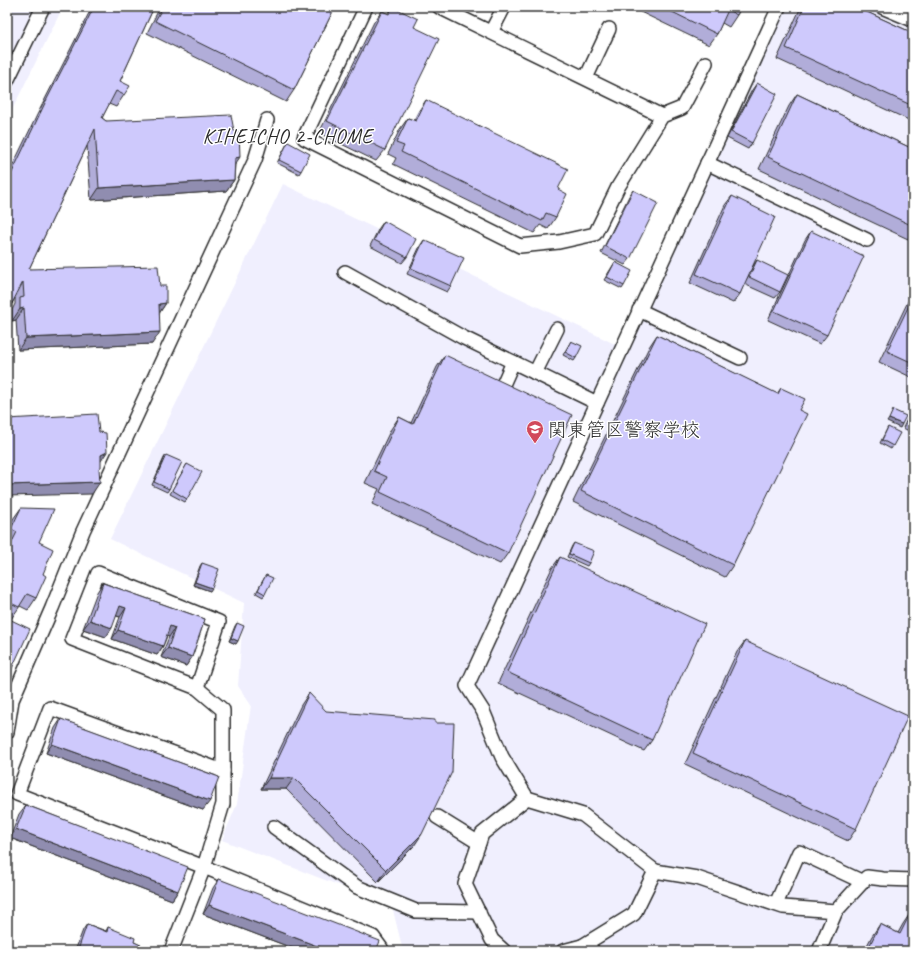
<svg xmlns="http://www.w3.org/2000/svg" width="920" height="958" viewBox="0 0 920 958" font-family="Caveat,'Klee One',sans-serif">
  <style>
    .built { fill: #f0effe }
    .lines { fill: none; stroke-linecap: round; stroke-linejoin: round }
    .service-casing { stroke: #2b2b2b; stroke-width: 16 }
    .service { stroke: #fff; stroke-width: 13 }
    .wall { fill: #b1add9; stroke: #2b2b2b }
    .shaded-wall { fill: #908db0; stroke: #2b2b2b }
    .building { fill: #cec9fc; stroke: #2b2b2b }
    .labels { text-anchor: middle; stroke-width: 3; stroke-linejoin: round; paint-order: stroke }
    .poi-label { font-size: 19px; fill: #2b2b2b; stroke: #fff; text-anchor: start }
    .neighbourhood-label { font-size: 20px; letter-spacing: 1px; fill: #2b2b2b; stroke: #fff }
  </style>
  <rect width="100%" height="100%" fill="#fff"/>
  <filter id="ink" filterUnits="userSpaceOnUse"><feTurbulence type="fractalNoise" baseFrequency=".025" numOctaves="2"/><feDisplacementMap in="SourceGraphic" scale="8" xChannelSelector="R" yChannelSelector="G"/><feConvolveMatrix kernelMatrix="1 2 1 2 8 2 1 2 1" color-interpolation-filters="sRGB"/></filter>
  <g filter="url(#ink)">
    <!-- built -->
    <g class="built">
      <path d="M7,7h56l-56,113z"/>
      <path d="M783,7h130v944h-510l-11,-45 -170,-66 15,-36 14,-99 -13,-19 6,-83 -134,-64 173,-355 340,164z"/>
    </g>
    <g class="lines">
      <defs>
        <g id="service">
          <path d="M366,7l-62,131 216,108 39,-4 36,-8 23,-47 44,-71 20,-8 24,-45"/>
          <path d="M439,7l223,109"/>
          <path d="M882,7l31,13"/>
          <path d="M491,32l13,-25"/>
          <path d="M586,78l23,-49"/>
          <path d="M7,81l36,-74"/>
          <path d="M707,163l160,77"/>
          <path d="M345,272l117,65 135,66"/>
          <path d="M639,310l101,48"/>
          <path d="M535,373l22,-44"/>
          <path d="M501,389l12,-27"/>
          <path d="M7,732l5,-32 40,-92 31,-77 172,-371 12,-40"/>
          <path d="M223,771l-173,-63 -33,86 187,73 169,70 8,11 1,3"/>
          <path d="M527,798l-25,-41 -19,-46 -16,-25 312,-679"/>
          <path d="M437,817l42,26"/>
          <path d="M274,827l83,60 59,24 63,1"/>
          <path d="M655,871l42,7 86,29 53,4"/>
          <path d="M776,904l23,-52 64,30"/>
          <path d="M171,951l33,-84 19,-63v-94l-26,-22 22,-66 -121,-49 -26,66 125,49"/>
          <path d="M504,951l-12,-11 -27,-56 17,-50 45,-36 56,17 72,56 -21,43 -52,32"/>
          <path d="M563,951l19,-5 11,5"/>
          <path d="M819,951l17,-40 31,-34 16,2 30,1"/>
        </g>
      </defs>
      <!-- service casing -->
      <use href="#service" class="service-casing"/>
      <!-- service -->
      <use href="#service" class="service"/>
    </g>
    <!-- wall -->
    <g class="wall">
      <path d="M92,7h62l-34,74 4,14 -8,12 -7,-3 -7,14 4,3 129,43 -1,16 -8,11 -135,9 -4,-54 -58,123 131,17 6,17 -6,9 -8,32 -134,6 -2,-30 -4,1v-11l3,-6v-6l-8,15v-136l30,-62z"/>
      <path d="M160,7h175l-41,83 -8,12 -139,-69z"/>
      <path d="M393,7l21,20 -29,123 -9,11 -57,-28 55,-111 8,-11 6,3z"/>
      <path d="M630,7h111l-4,8 -8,12 -7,-4 -5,11 -8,11z"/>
      <path d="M801,7h55l57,26v89l-136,-63z"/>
      <path d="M757,83l-5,60 -4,6 -21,-11 25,-48z"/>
      <path d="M797,94l116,55v83l-5,7 -149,-70 30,-63z"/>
      <path d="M426,100l132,89 -2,28 -8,12 -8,-4 -6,8 -141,-69 3,-6 -8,-4 12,-25 8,-11 6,2 4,-8z"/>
      <path d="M288,142l13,29 -2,3 -22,-11z"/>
      <path d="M633,190l-3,69 -5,6 -24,-12 28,-57z"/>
      <path d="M732,196l14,84 7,-14 4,-6 23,32 -5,6 -31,-14 -4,10 -7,9 -43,-20 35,-78z"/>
      <path d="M384,221l23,36 -5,6 -32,-17 9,-18z"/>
      <path d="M811,231l16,104 -7,9 -52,-24 37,-80z"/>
      <path d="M424,240l27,46 -4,6 -40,-18 13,-28z"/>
      <path d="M615,262l9,24 -2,3 -18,-9z"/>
      <path d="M913,291v87l-34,-16z"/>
      <path d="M657,335l120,59 4,-6 18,22 -66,155 -8,12 -152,-75 76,-155z"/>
      <path d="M571,341l5,17 -2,3 -11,-6z"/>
      <path d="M445,355l63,198 -8,11 -128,-60 7,-15 -14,-6 26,-54 8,-12 12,6 26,-56z"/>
      <path d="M913,406v36l-5,-2 3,-8 -8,-4z"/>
      <path d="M888,427l5,19 -2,3 -11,-6z"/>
      <path d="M166,455l3,34 -2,3 -15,-7 12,-27z"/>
      <path d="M187,464v35l-2,3 -15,-8z"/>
      <path d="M21,508l18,34 4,32 -7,24 -8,12 -8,-4 -9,13 -4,-2v-71l1,-3h-1v-11l6,-13z"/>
      <path d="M574,543l15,20 -2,3 -20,-9 5,-11z"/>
      <path d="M560,557l92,183 -8,11 -146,-68 54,-115z"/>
      <path d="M202,563l8,28 -17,-6 7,-19z"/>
      <path d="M266,575l-1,19 -2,3 -7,-4z"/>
      <path d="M103,583l102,36 -13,38 -6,9 -25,-9 8,-20 -2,-1 -4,10 -6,9 -45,-16 8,-22 -4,-1 -10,21 -23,-8 14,-37z"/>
      <path d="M237,623l-1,21 -7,-3 6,-15z"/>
      <path d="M745,641l111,188 -8,12 -163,-77 52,-112z"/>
      <path d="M309,693l105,153 -36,36 -92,-93h-25l40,-84z"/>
      <path d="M61,719l142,91 -157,-57 9,-25z"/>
      <path d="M26,805l152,86 -6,9 -162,-62 9,-24z"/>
      <path d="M219,879l157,72h-76l-97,-37 10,-26z"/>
      <path d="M911,912l2,39h-49l8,-15 8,-12 18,9 5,-9z"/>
      <path d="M87,924l19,7 2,-4 26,15 18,9h-77l8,-21z"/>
    </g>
    <!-- shaded-wall -->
    <g class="shaded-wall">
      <path d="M240,157l-8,12 3,-11z"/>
      <path d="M234,180l-8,11 -135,9 8,-12z"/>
      <path d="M166,303l-8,12 1,-11z"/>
      <path d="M24,308l-8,12 -4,1 8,-12z"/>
      <path d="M160,332l-8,12 -134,6 8,-12z"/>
      <path d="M889,419l13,5 -2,4 -13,-6z"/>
      <path d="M107,452l-8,12 2,-9z"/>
      <path d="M100,482l-8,12 -85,2v-11z"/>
      <path d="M195,582l17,6 -2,3 -17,-6z"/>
      <path d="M120,606l6,2 -6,9 -6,-2z"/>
      <path d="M90,620l22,8 -6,9 -23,-8z"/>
      <path d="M170,626l5,2 -6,9 -5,-2z"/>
      <path d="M118,630l45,16 -6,9 -45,-16z"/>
      <path d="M231,638l7,3 -2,3 -7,-3z"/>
      <path d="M168,648l24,9 -6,9 -25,-9z"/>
      <path d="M52,744l158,57 -7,9 -157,-57z"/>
      <path d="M269,778h25l-8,11h-25z"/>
      <path d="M16,829l162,62 -6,9 -162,-62z"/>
      <path d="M422,834l-8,12 -36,36 8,-12z"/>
      <path d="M209,905l121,46h-30l-97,-37z"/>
    </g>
    <!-- building -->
    <g class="building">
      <path d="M94,7h60l-34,74 10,5 -6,9 -8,-4 -14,27 4,3 125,-6 3,16 5,1 1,25 -5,1 -1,22 -135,8 -4,-59 -66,140 129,-3 2,20h6v17l-7,1 1,28 -134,6 -2,-30 -4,1v-11l4,-1 -1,-15 -16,31v-130l38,-80z"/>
      <path d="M163,7h172l-41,83 -139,-69z"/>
      <path d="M393,7l25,12 -4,8 25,12 -54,111 -58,-29 55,-110 7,3z"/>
      <path d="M662,7h79l-4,8 -9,-5 -11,24z"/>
      <path d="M804,7h52l57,26v73l-127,-58z"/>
      <path d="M757,83l20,11 -25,49 -21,-11z"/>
      <path d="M797,94l116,55v77l-145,-69z"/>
      <path d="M426,100l142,69 -10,20 9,5 -11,23 -10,-4 -4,8 -141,-69 3,-6 -8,-3 12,-25 8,3z"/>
      <path d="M288,142l22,12 -9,17 -22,-11z"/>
      <path d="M633,190l25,13 -28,56 -25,-13z"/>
      <path d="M732,196l43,21 -35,77 -44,-20z"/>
      <path d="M384,221l32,18 -9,18 -33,-17z"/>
      <path d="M811,231l53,25 -37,79 -53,-24z"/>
      <path d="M424,240l40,18 -13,28 -40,-18z"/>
      <path d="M757,260l31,15 -8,17 -31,-15z"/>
      <path d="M615,262l17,9 -8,15 -17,-9z"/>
      <path d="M913,297v66l-26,-12z"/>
      <path d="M657,335l121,59 3,-6 24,11 -6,11 8,4 -74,151 -152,-74z"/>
      <path d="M571,341l11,5 -6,12 -11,-6z"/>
      <path d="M445,355l127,60 -64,138 -128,-61 7,-15 -13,-6 25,-54 14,7z"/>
      <path d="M893,410l13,6 -4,8 -13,-5z"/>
      <path d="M913,410v11l-4,-2z"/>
      <path d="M97,414l2,18 7,1 1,19 -6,3v12l-2,1 1,14 -93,3v-66z"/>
      <path d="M888,427l12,6 -7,13 -11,-6z"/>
      <path d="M166,455l16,7 -13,27 -15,-7z"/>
      <path d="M187,464l15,8 -15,27 -15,-9z"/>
      <path d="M21,508l33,1 -15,33 14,7 -10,25 3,2 -10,22 -9,-4 -8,13 -10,-5 -2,3v-53l10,-20 -6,-3z"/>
      <path d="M574,543l20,8 -5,12 -20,-9z"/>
      <path d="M560,557l145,67 -53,116 -145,-68z"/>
      <path d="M202,563l17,6 -7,19 -17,-6z"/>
      <path d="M266,575l7,3 -8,16 -7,-4z"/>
      <path d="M103,583l102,36 -13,38 -24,-9 7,-20 -5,-2 -7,20 -45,-16 8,-22 -6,-2 -8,22 -22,-8z"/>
      <path d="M7,618l23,11 -23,50z"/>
      <path d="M237,623l7,3 -6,15 -7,-3z"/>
      <path d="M745,641l163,75 -52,113 -163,-76z"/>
      <path d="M309,693l17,18 109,9v3h19l-2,49 -30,62 -36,36 -92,-92h-25z"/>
      <path d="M61,719l158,58 -9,24 -158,-57z"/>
      <path d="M26,805l162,62 -10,24 -162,-62z"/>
      <path d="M219,879l161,62 -4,10h-46l-121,-46z"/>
      <path d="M911,912l2,1v38h-46l13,-27 20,10z"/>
      <path d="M87,924l20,8 1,-5 27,11 -1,4 18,8v1h-72l-2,-1z"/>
    </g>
  </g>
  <!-- icons -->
  <defs>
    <symbol id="university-pin" viewBox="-11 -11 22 30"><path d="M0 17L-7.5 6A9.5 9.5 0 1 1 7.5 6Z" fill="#d1495b" stroke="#fff"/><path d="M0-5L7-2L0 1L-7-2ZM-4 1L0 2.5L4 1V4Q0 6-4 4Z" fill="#fff"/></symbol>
  </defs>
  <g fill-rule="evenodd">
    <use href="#university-pin" x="525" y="419" width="20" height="27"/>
  </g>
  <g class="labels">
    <!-- poi labels -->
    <g class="poi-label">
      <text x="548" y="436">関東管区警察学校</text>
    </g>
    <!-- neighbourhood labels -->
    <g class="neighbourhood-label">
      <text x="288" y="143">KIHEICHO 2-CHOME</text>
    </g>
  </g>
  <!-- margin -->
  <rect width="920" height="958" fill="none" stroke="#fff" stroke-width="24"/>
  <rect x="12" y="12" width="896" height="934" fill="none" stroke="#2b2b2b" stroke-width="1.5" filter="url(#ink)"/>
</svg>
